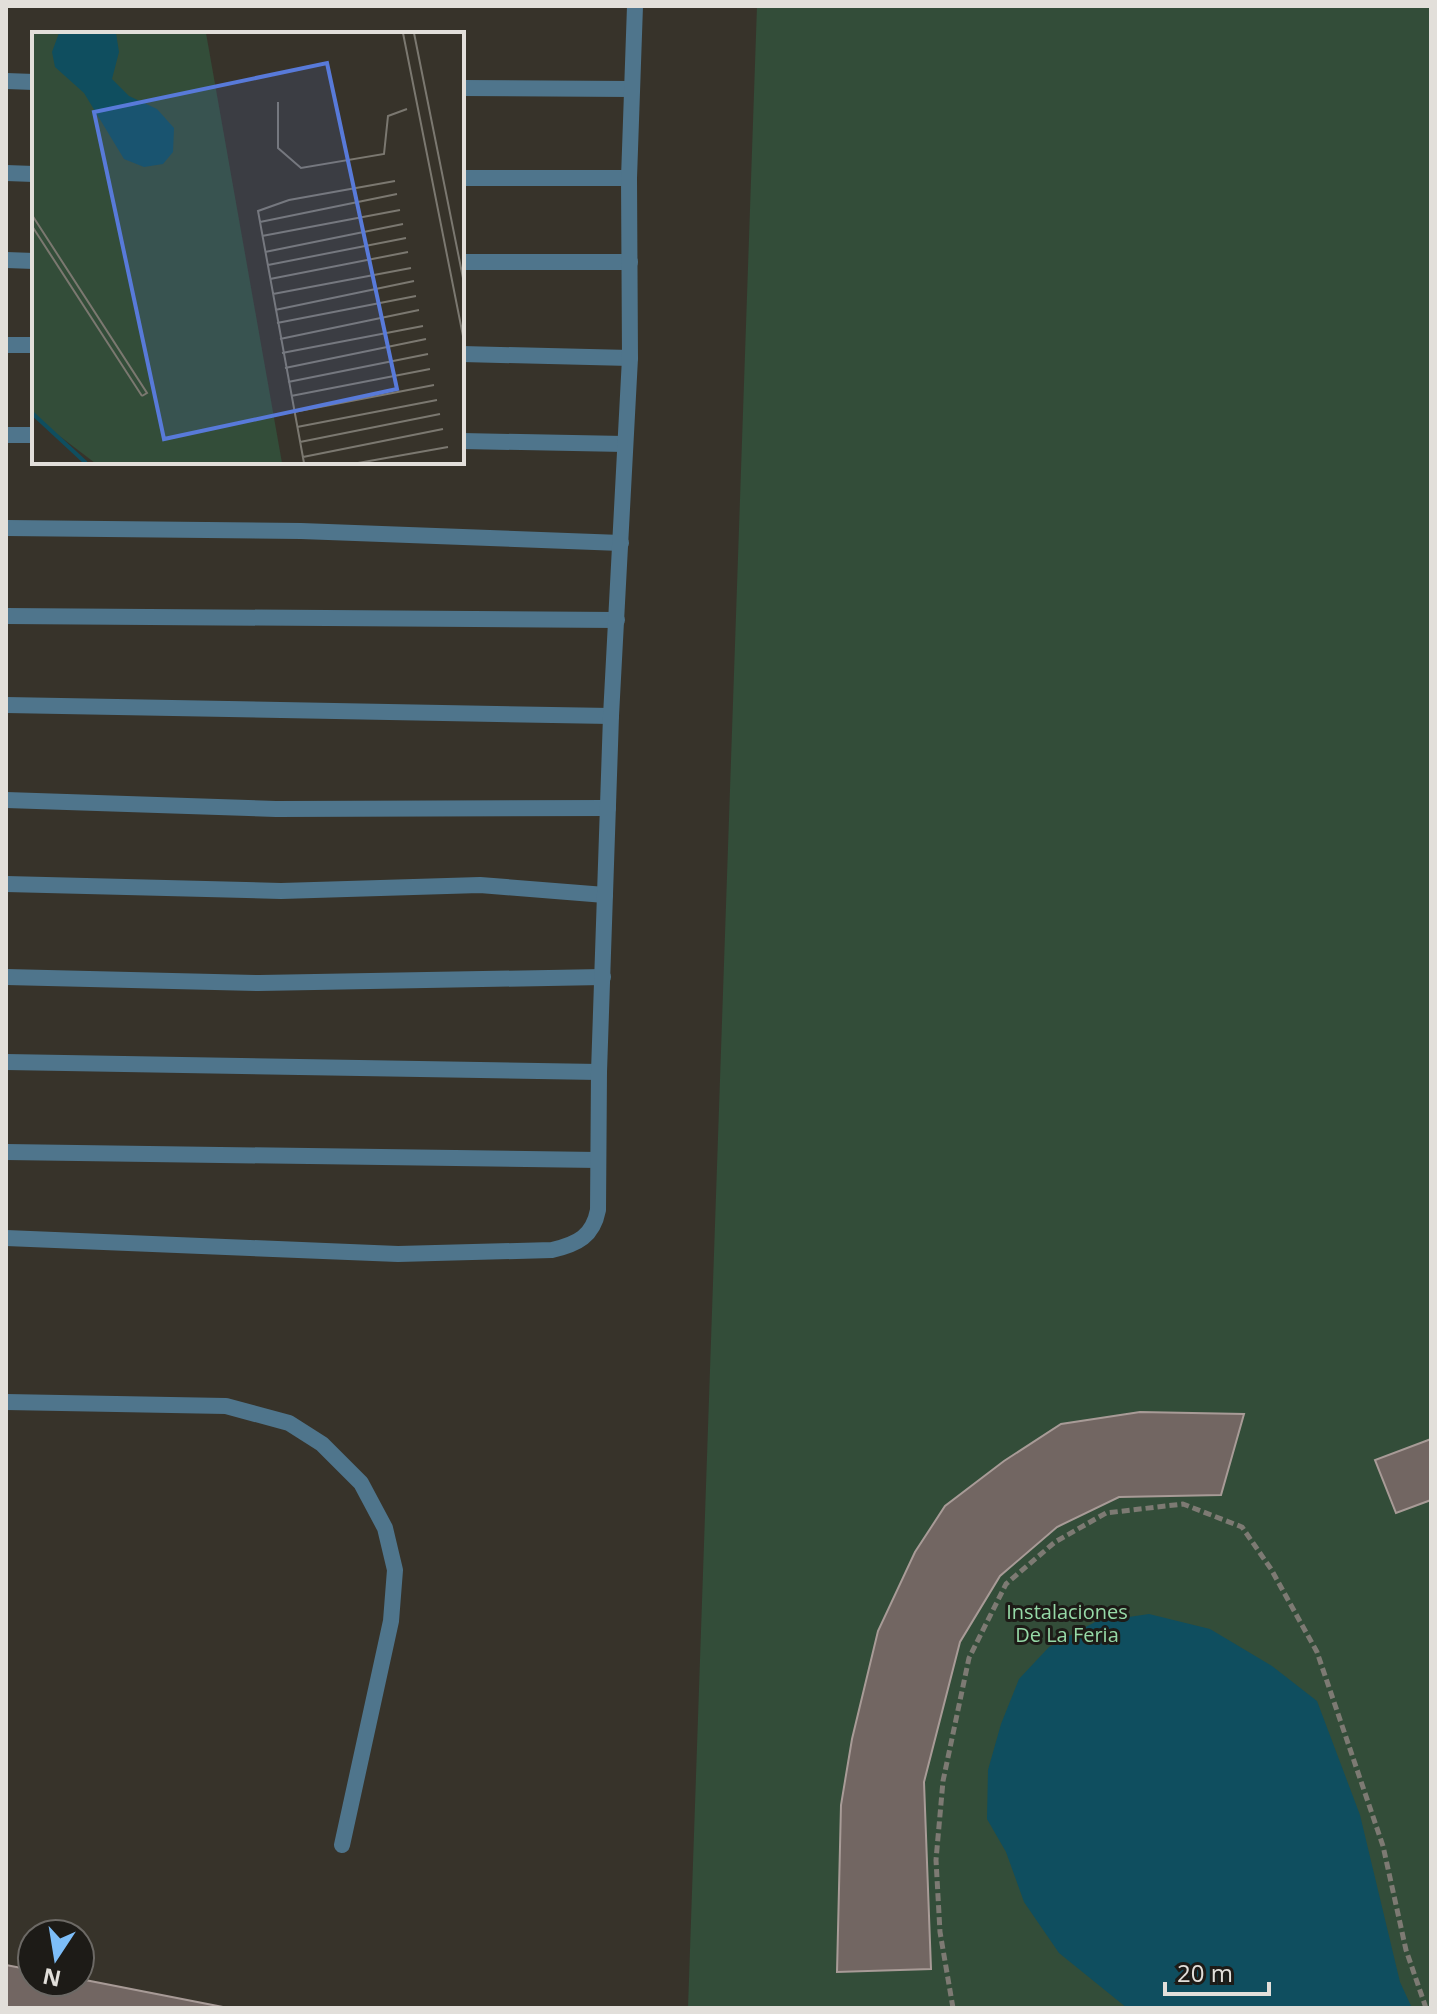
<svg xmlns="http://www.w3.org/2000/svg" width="1437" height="2014" viewBox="0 0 1437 2014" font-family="'Open Sans',sans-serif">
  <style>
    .green { fill: #334d39 }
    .water { fill: #0f4e5f }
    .building { fill: #726662; stroke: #a89b97; stroke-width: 2 }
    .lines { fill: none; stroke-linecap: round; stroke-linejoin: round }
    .path { stroke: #7d7a73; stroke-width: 5; stroke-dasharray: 8 4; stroke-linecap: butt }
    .lane { stroke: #4f758c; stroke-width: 16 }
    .labels { text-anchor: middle; stroke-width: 6; stroke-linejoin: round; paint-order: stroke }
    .park-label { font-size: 20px; fill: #96d9a7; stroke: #1d1b17 }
    .inset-river { fill: none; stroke: #0f4e5f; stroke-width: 4 }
    .inset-road { fill: none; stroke: #7b7870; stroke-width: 2 }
    .view { fill: #587ad9; fill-opacity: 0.15; stroke: #587ad9; stroke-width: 4 }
    .inset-edge { fill: none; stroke: #e2dfda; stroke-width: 4 }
  </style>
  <rect width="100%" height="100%" fill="#37332a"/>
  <!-- green -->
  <path class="green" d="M757,6h674v2002h-743z"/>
  <!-- water -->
  <path class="water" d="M1149,1614l61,15 62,37 45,35 43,114 40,167 12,26h-285l-68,-55 -35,-51 -18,-50 -19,-33 1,-49 13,-46 18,-45 30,-32 46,-25z"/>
  <!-- building -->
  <g class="building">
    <path d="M1140,1412l104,2 -23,81 -102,2 -62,30 -57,49 -40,66 -36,140 7,187 -94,3 4,-167 11,-66 26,-108 37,-79 30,-46 59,-45 57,-37z"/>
    <path d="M1431,1439v61l-35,13 -21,-53z"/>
    <path d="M6,1965l26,5v12h48v-3l148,29h-222z"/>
  </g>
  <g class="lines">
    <!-- path -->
    <path class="path" d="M953,2008l-13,-76 -4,-72 7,-79 26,-123 37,-74 49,-42 51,-29 77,-9 59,23 29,42 46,83 66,194 23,104 20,58"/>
    <!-- lane -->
    <g class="lane">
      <path d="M6,81l28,1"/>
      <path d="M462,88l168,1"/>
      <path d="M6,173l28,1"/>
      <path d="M462,178h167"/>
      <path d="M6,260l28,1"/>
      <path d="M462,262h168"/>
      <path d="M6,345h28"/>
      <path d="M462,354l168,4"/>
      <path d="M6,435h28"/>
      <path d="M462,441l163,3"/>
      <path d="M6,528l295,3 320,12"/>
      <path d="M6,616l611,4"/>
      <path d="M6,705l605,11"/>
      <path d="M6,800l270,9 332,-1"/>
      <path d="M6,884l275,7 199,-6 125,10"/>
      <path d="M6,977l253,6 344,-6"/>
      <path d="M6,1062l593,10"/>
      <path d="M6,1152l592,8"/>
      <path d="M6,1238l392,16 154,-4c26,-6 41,-14 46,-40l1,-138 12,-356 19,-358 -1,-180 6,-172"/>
      <path d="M6,1402l220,4 63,17 33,21 39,39 24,45 10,42 -4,51 -49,224"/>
    </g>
  </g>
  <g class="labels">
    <!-- park labels -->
    <g class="park-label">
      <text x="1067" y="1619">Instalaciones<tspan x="1067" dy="23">De La Feria</tspan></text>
    </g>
  </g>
  <!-- overview -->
  <g transform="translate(32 32)">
    <rect width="432" height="432" fill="#37332a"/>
    <path d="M0,1h174l76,430h-187l-63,-48z" fill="#334d39"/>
    <path d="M27,1h57l3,19 -7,27 17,17 28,13 17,19 -1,24 -10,12 -19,3 -20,-8 -40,-66 -29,-26 -3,-15z" fill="#0f4e5f"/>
    <path class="inset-river" d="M0,381l54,50"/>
    <path class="inset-road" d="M371,1l61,308M382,1l50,250M246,70v46l23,20 83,-14 4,-38 19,-7M0,183l115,178 -5,3M228,190l137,-28M0,194l110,170M230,204l138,-26M233,220l138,-28M236,233l138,-27M238,247l138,-27M241,262l138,-26M243,278l139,-29M245,291l139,-27M248,307l139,-29M250,321l141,-27M253,336l141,-29M256,350l140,-28M259,364l139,-27M262,380l140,-27M265,395l140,-27M268,410l140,-28M271,425l140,-28M272,431l-46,-252 31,-11 106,-19M326,431l90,-16"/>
    <path class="view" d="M295,31l70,326 -233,50 -70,-327z"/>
    <rect width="432" height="432" class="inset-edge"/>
  </g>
  <!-- border -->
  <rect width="1437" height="2014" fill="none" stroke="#e2dfda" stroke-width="16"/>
  <!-- north arrow -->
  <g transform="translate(56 1958) rotate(192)"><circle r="38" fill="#1d1b17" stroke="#6c6965" stroke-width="2"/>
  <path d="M0-6L14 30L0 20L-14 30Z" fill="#7dbef9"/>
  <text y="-12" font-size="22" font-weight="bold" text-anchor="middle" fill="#e2dfda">N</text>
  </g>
  <!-- scale -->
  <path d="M1165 1982v12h104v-12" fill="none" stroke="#e2dfda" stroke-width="4"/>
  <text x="1177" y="1982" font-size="24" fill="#e2dfda" stroke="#1d1b17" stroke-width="6" paint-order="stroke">20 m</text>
</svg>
